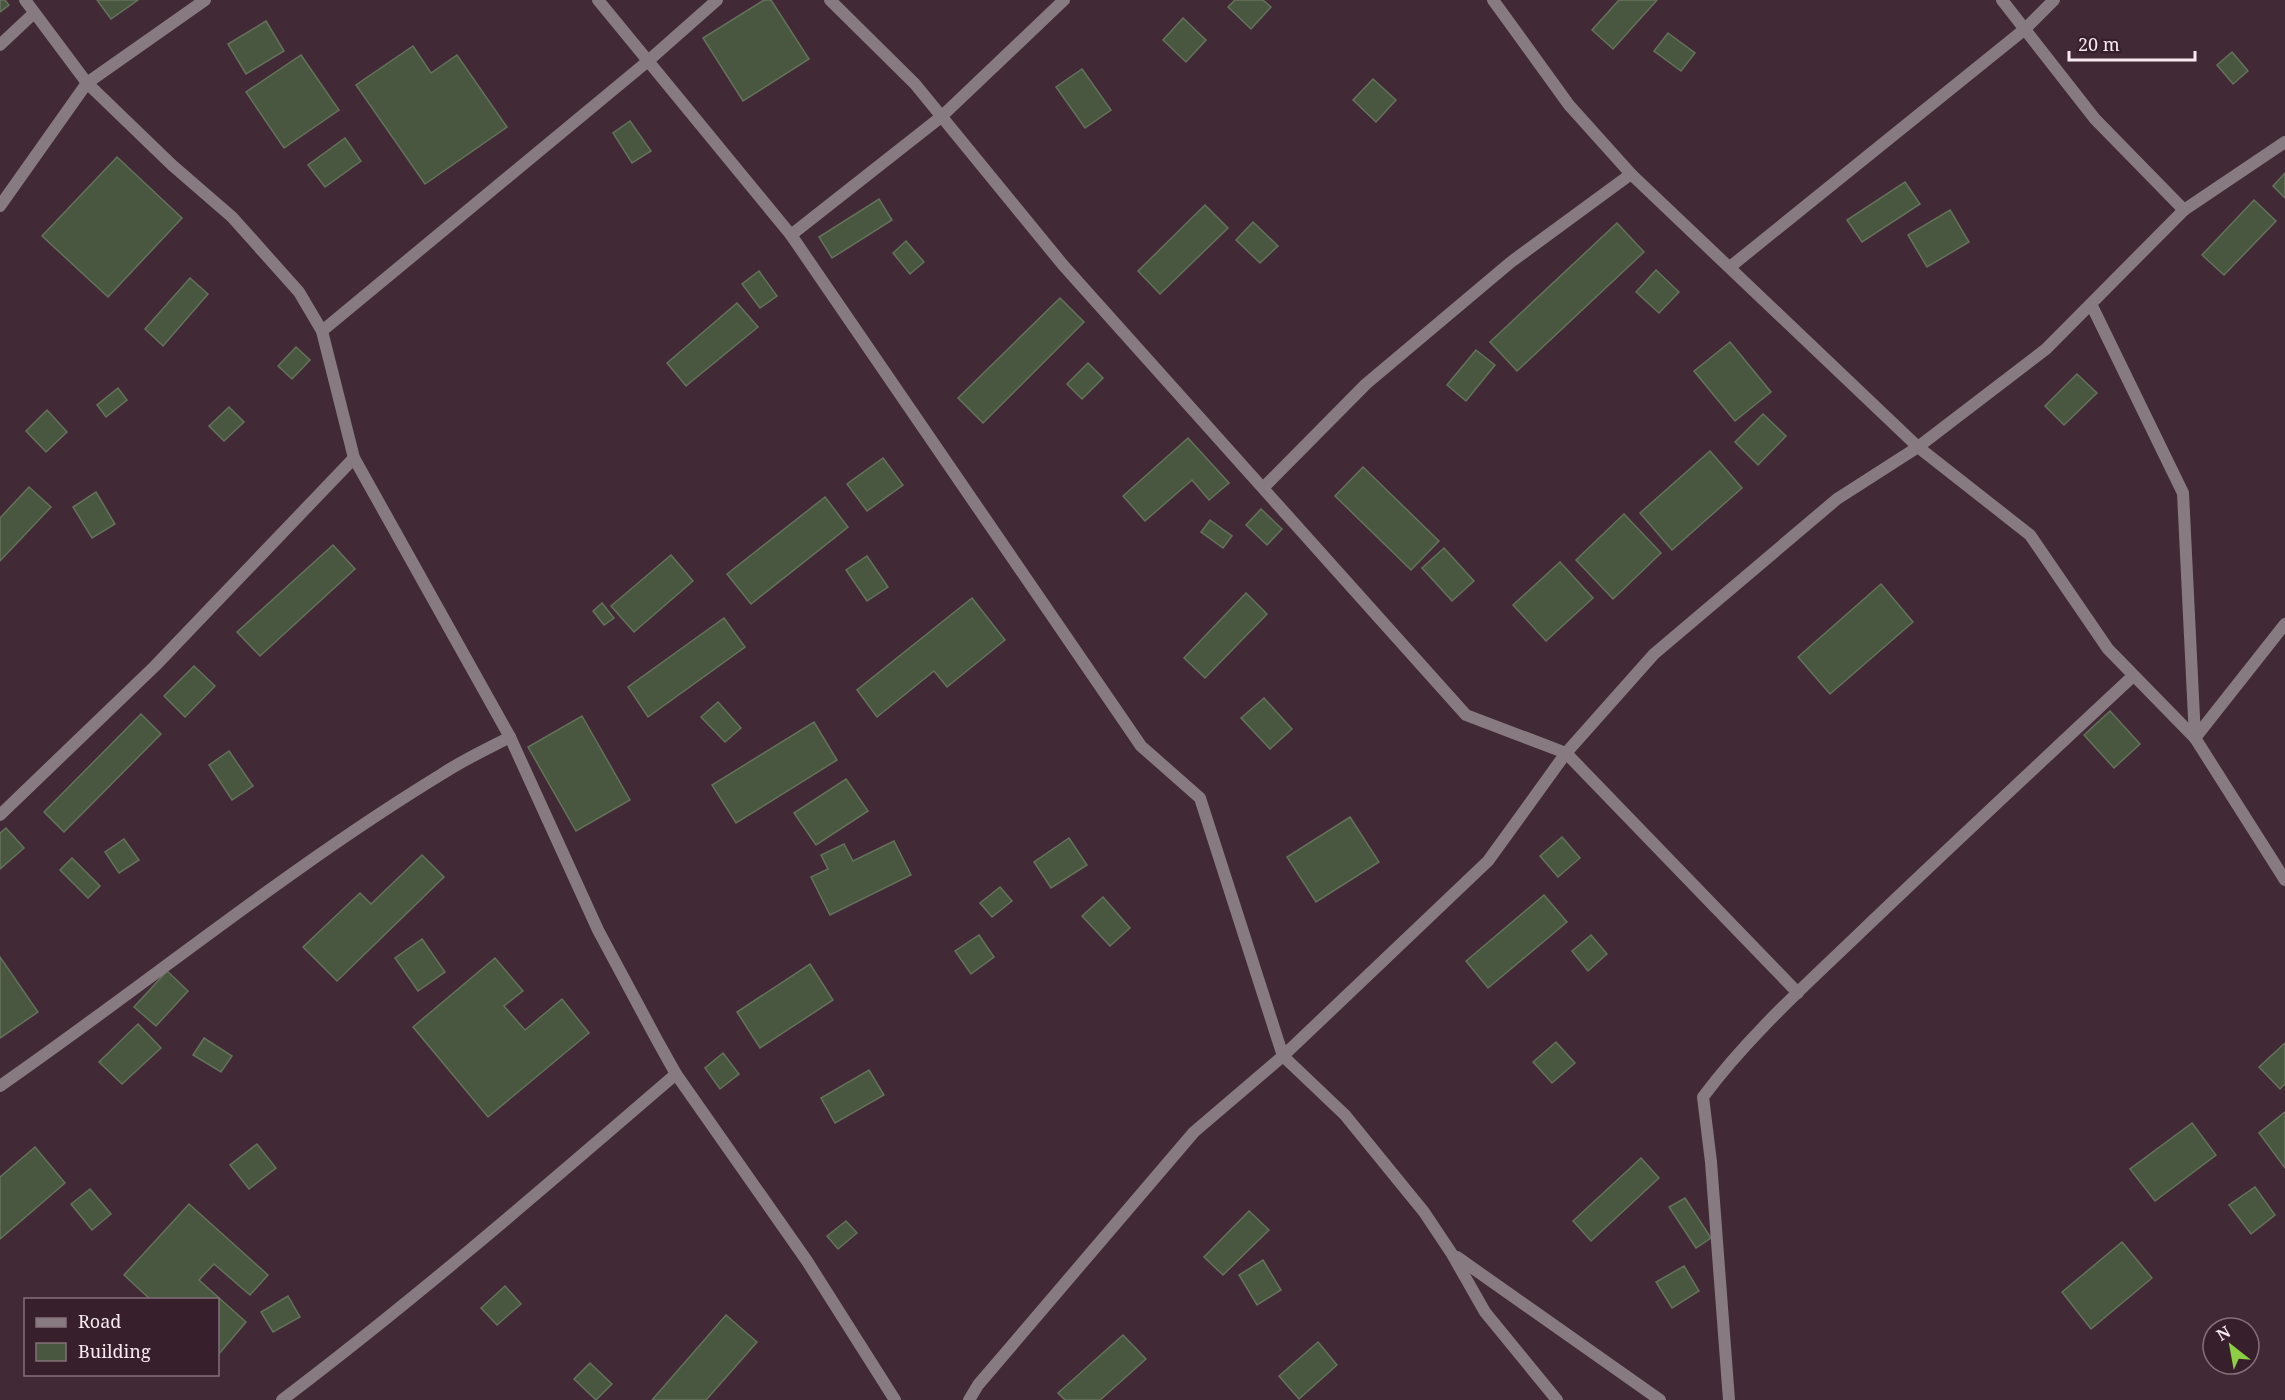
<svg xmlns="http://www.w3.org/2000/svg" width="2285" height="1400" viewBox="0 0 2285 1400" font-family="'Noto Serif',serif">
  <style>
    .building { fill: #4a5740; stroke: #65725b; stroke-width: 1.5 }
    .lines { fill: none; stroke-linecap: round; stroke-linejoin: round }
    .street { stroke: #877b81; stroke-width: 12 }
  </style>
  <rect width="100%" height="100%" fill="#412a36"/>
  <!-- building -->
  <g class="building">
    <path d="M0,0h5l4,5 -9,7z"/>
    <path d="M97,0h41l-27,19z"/>
    <path d="M764,0h7l38,59 -66,42 -40,-63z"/>
    <path d="M1235,0h28l8,7 -20,22 -23,-22z"/>
    <path d="M1619,0h38l-44,49 -21,-19z"/>
    <path d="M1183,18l23,22 -20,22 -23,-22z"/>
    <path d="M266,21l18,30 -38,23 -18,-30z"/>
    <path d="M1668,33l27,20 -14,18 -27,-20z"/>
    <path d="M413,46l18,27 26,-18 50,72 -82,57 -69,-99z"/>
    <path d="M2232,52l16,19 -15,13 -16,-19z"/>
    <path d="M301,55l38,55 -55,38 -38,-56z"/>
    <path d="M1082,69l29,41 -26,18 -29,-41z"/>
    <path d="M1373,79l23,21 -20,22 -23,-22z"/>
    <path d="M630,121l21,30 -19,12 -19,-30z"/>
    <path d="M345,138l16,23 -36,26 -17,-22z"/>
    <path d="M117,157l65,61 -74,79 -66,-61z"/>
    <path d="M2285,173v25l-12,-12z"/>
    <path d="M1905,182l15,22 -58,38 -15,-22z"/>
    <path d="M879,199l13,21 -60,38 -13,-21z"/>
    <path d="M2254,200l22,21 -52,54 -22,-20z"/>
    <path d="M1205,205l23,23 -68,66 -22,-23z"/>
    <path d="M1950,210l19,32 -42,25 -19,-32z"/>
    <path d="M1253,222l25,24 -18,17 -24,-23z"/>
    <path d="M1617,223l27,29 -127,119 -27,-29z"/>
    <path d="M906,241l18,21 -14,12 -17,-21z"/>
    <path d="M1656,270l23,22 -20,21 -23,-21z"/>
    <path d="M759,271l18,25 -17,12 -18,-24z"/>
    <path d="M190,278l18,16 -45,52 -18,-17z"/>
    <path d="M1060,298l24,24 -101,101 -25,-25z"/>
    <path d="M737,303l21,24 -72,59 -19,-23z"/>
    <path d="M1730,342l41,50 -36,29 -41,-50z"/>
    <path d="M296,347l14,13 -18,19 -14,-13z"/>
    <path d="M1476,350l19,15 -29,36 -19,-16z"/>
    <path d="M1088,363l15,15 -21,21 -15,-15z"/>
    <path d="M2077,374l20,19 -33,32 -19,-19z"/>
    <path d="M118,388l9,12 -21,17 -9,-12z"/>
    <path d="M229,407l15,15 -20,19 -15,-15z"/>
    <path d="M47,410l20,22 -21,20 -20,-21z"/>
    <path d="M1763,414l23,22 -28,29 -23,-23z"/>
    <path d="M1188,438l41,45 -20,17 -17,-20 -47,41 -22,-25z"/>
    <path d="M1710,451l32,37 -70,62 -32,-37z"/>
    <path d="M883,458l20,27 -36,26 -20,-27z"/>
    <path d="M1363,467l76,74 -28,29 -76,-74z"/>
    <path d="M29,487l22,20 -51,54v-43z"/>
    <path d="M96,492l19,32 -23,14 -19,-31z"/>
    <path d="M825,497l23,30 -97,77 -24,-30z"/>
    <path d="M1261,509l21,20 -15,16 -21,-20z"/>
    <path d="M1624,514l37,39 -48,46 -37,-39z"/>
    <path d="M1210,520l22,16 -9,12 -22,-16z"/>
    <path d="M333,545l22,24 -95,87 -23,-24z"/>
    <path d="M1444,548l30,33 -22,20 -30,-33z"/>
    <path d="M671,555l22,26 -59,51 -23,-26z"/>
    <path d="M867,556l21,31 -21,14 -21,-31z"/>
    <path d="M1560,562l33,36 -47,43 -33,-36z"/>
    <path d="M1881,584l32,38 -83,72 -32,-37z"/>
    <path d="M1246,593l21,21 -62,64 -21,-20z"/>
    <path d="M972,598l33,42 -58,47 -13,-16 -57,46 -20,-27z"/>
    <path d="M602,603l12,15 -10,7 -11,-14z"/>
    <path d="M724,618l21,29 -97,70 -20,-30z"/>
    <path d="M194,666l21,20 -30,31 -21,-21z"/>
    <path d="M1264,698l28,31 -22,20 -29,-31z"/>
    <path d="M718,702l23,26 -16,14 -24,-25z"/>
    <path d="M2110,711l30,33 -26,24 -30,-33z"/>
    <path d="M141,714l20,20 -97,98 -20,-20z"/>
    <path d="M582,716l48,84 -54,31 -48,-84z"/>
    <path d="M814,722l23,38 -101,63 -24,-38z"/>
    <path d="M229,751l24,35 -21,14 -23,-35z"/>
    <path d="M846,779l22,32 -52,34 -22,-32z"/>
    <path d="M1350,817l29,45 -63,40 -29,-45z"/>
    <path d="M6,828l18,20 -24,21v-36z"/>
    <path d="M1562,837l18,21 -22,19 -18,-21z"/>
    <path d="M1069,838l18,27 -36,23 -17,-26z"/>
    <path d="M124,839l15,21 -20,13 -14,-21z"/>
    <path d="M894,841l17,34 -81,40 -19,-38 17,-8 -7,-14 23,-11 9,17z"/>
    <path d="M422,855l22,22 -107,104 -34,-34 57,-54 11,11z"/>
    <path d="M72,858l28,28 -12,12 -28,-28z"/>
    <path d="M1000,887l12,14 -20,16 -12,-14z"/>
    <path d="M1544,895l23,27 -79,66 -22,-27z"/>
    <path d="M1103,897l27,31 -20,18 -28,-30z"/>
    <path d="M979,935l15,22 -23,17 -16,-23z"/>
    <path d="M1591,935l16,19 -19,17 -16,-20z"/>
    <path d="M422,939l23,33 -27,19 -23,-33z"/>
    <path d="M0,957l38,55 -38,26z"/>
    <path d="M495,958l28,33 -19,15 21,24 37,-31 27,34 -101,84 -75,-90z"/>
    <path d="M810,964l23,36 -73,48 -23,-36z"/>
    <path d="M167,971l21,20 -32,35 -22,-19z"/>
    <path d="M138,1024l23,24 -39,36 -23,-22z"/>
    <path d="M204,1038l28,18 -11,16 -28,-17z"/>
    <path d="M1556,1042l19,21 -23,20 -19,-21z"/>
    <path d="M2285,1043v41l-5,5 -21,-22z"/>
    <path d="M723,1053l16,21 -19,15 -15,-21z"/>
    <path d="M869,1070l15,25 -49,28 -14,-25z"/>
    <path d="M2285,1112v56l-26,-35z"/>
    <path d="M2192,1123l24,32 -61,46 -25,-32z"/>
    <path d="M257,1144l19,24 -27,21 -19,-24z"/>
    <path d="M35,1147l30,36 -65,56v-62z"/>
    <path d="M1641,1158l18,20 -68,63 -18,-20z"/>
    <path d="M2255,1187l20,28 -24,19 -22,-29z"/>
    <path d="M90,1189l21,25 -19,16 -21,-26z"/>
    <path d="M1685,1198l26,40 -15,10 -27,-41z"/>
    <path d="M189,1204l79,71 -18,20 -36,-31 -15,16 47,42 -28,33v-55h-67l-27,-25z"/>
    <path d="M1249,1211l20,19 -46,45 -19,-18z"/>
    <path d="M846,1221l11,12 -19,16 -11,-13z"/>
    <path d="M2122,1242l30,36 -61,51 -29,-37z"/>
    <path d="M1263,1260l18,30 -24,15 -18,-30z"/>
    <path d="M1684,1266l15,25 -27,17 -16,-26z"/>
    <path d="M505,1286l16,18 -24,21 -16,-17z"/>
    <path d="M288,1296l12,21 -27,15 -12,-20z"/>
    <path d="M726,1315l31,27 -51,58h-54z"/>
    <path d="M1123,1335l23,24 -46,41h-35l-7,-7z"/>
    <path d="M1318,1342l19,23 -38,34 -20,-23z"/>
    <path d="M590,1363l22,21 -16,16 -22,-21z"/>
  </g>
  <g class="lines">
    <!-- street -->
    <g class="street">
      <path d="M25,0l62,83 85,82 60,52 67,75 23,39 32,127 156,279 88,193 59,110 19,34 131,187 88,139"/>
      <path d="M598,0l193,235 350,511 59,52 83,258 62,59 79,97 28,42 33,58 72,88"/>
      <path d="M830,0l85,84 148,181 403,450 100,38 232,240"/>
      <path d="M1493,0l76,105 62,69 287,273 112,88 78,114 87,89 90,142"/>
      <path d="M2002,0l93,119 89,91"/>
      <path d="M0,45l34,-32"/>
      <path d="M0,206l87,-123 118,-83"/>
      <path d="M791,235l150,-118 123,-117"/>
      <path d="M1730,267l295,-238 29,-29"/>
      <path d="M2091,304l92,189 12,245"/>
      <path d="M322,331l326,-270 69,-61"/>
      <path d="M1264,487l102,-103 145,-122 120,-88"/>
      <path d="M2195,738l90,-114"/>
      <path d="M0,815l155,-149 199,-208"/>
      <path d="M0,1086c148,-103 288,-218 442,-312 21,-14 45,-25 68,-37"/>
      <path d="M1457,1257l203,143"/>
      <path d="M282,1400c136,-103 265,-215 394,-326"/>
      <path d="M969,1400l9,-15 216,-253 89,-76 205,-195 78,-108 88,-99 183,-155 81,-52 128,-98 138,-139 101,-68"/>
      <path d="M1729,1400l-18,-238 -8,-65c46,-62 105,-114 161,-168 89,-85 179,-169 269,-253"/>
    </g>
  </g>
  <!-- legend -->
  <rect x="24" y="1298" width="195" height="78" fill="#37202c" stroke="#85707a" stroke-width="1.5"/>
  <rect x="36" y="1318" width="30" height="9" fill="#877b81" stroke="#85707a" stroke-width="1.5"/>
  <text x="78" y="1328" font-size="18" fill="#f9e9f0">Road</text>
  <rect x="36" y="1343" width="30" height="18" fill="#4a5740" stroke="#85707a" stroke-width="1.5"/>
  <text x="78" y="1358" font-size="18" fill="#f9e9f0">Building</text>
  <!-- north arrow -->
  <g transform="translate(2231 1346) rotate(329)"><circle r="28" fill="#37202c" stroke="#85707a" stroke-width="1.5"/>
  <path d="M0-4.5L10 22L0 15L-10 22Z" fill="#8dce45"/>
  <text y="-9" font-size="16" font-weight="bold" text-anchor="middle" fill="#f9e9f0">N</text>
  </g>
  <!-- scale -->
  <path d="M2069 51v9h126v-9" fill="none" stroke="#f9e9f0" stroke-width="3"/>
  <text x="2078" y="51" font-size="18" fill="#f9e9f0" stroke="#37202c" stroke-width="4.5" paint-order="stroke">20 m</text>
</svg>
